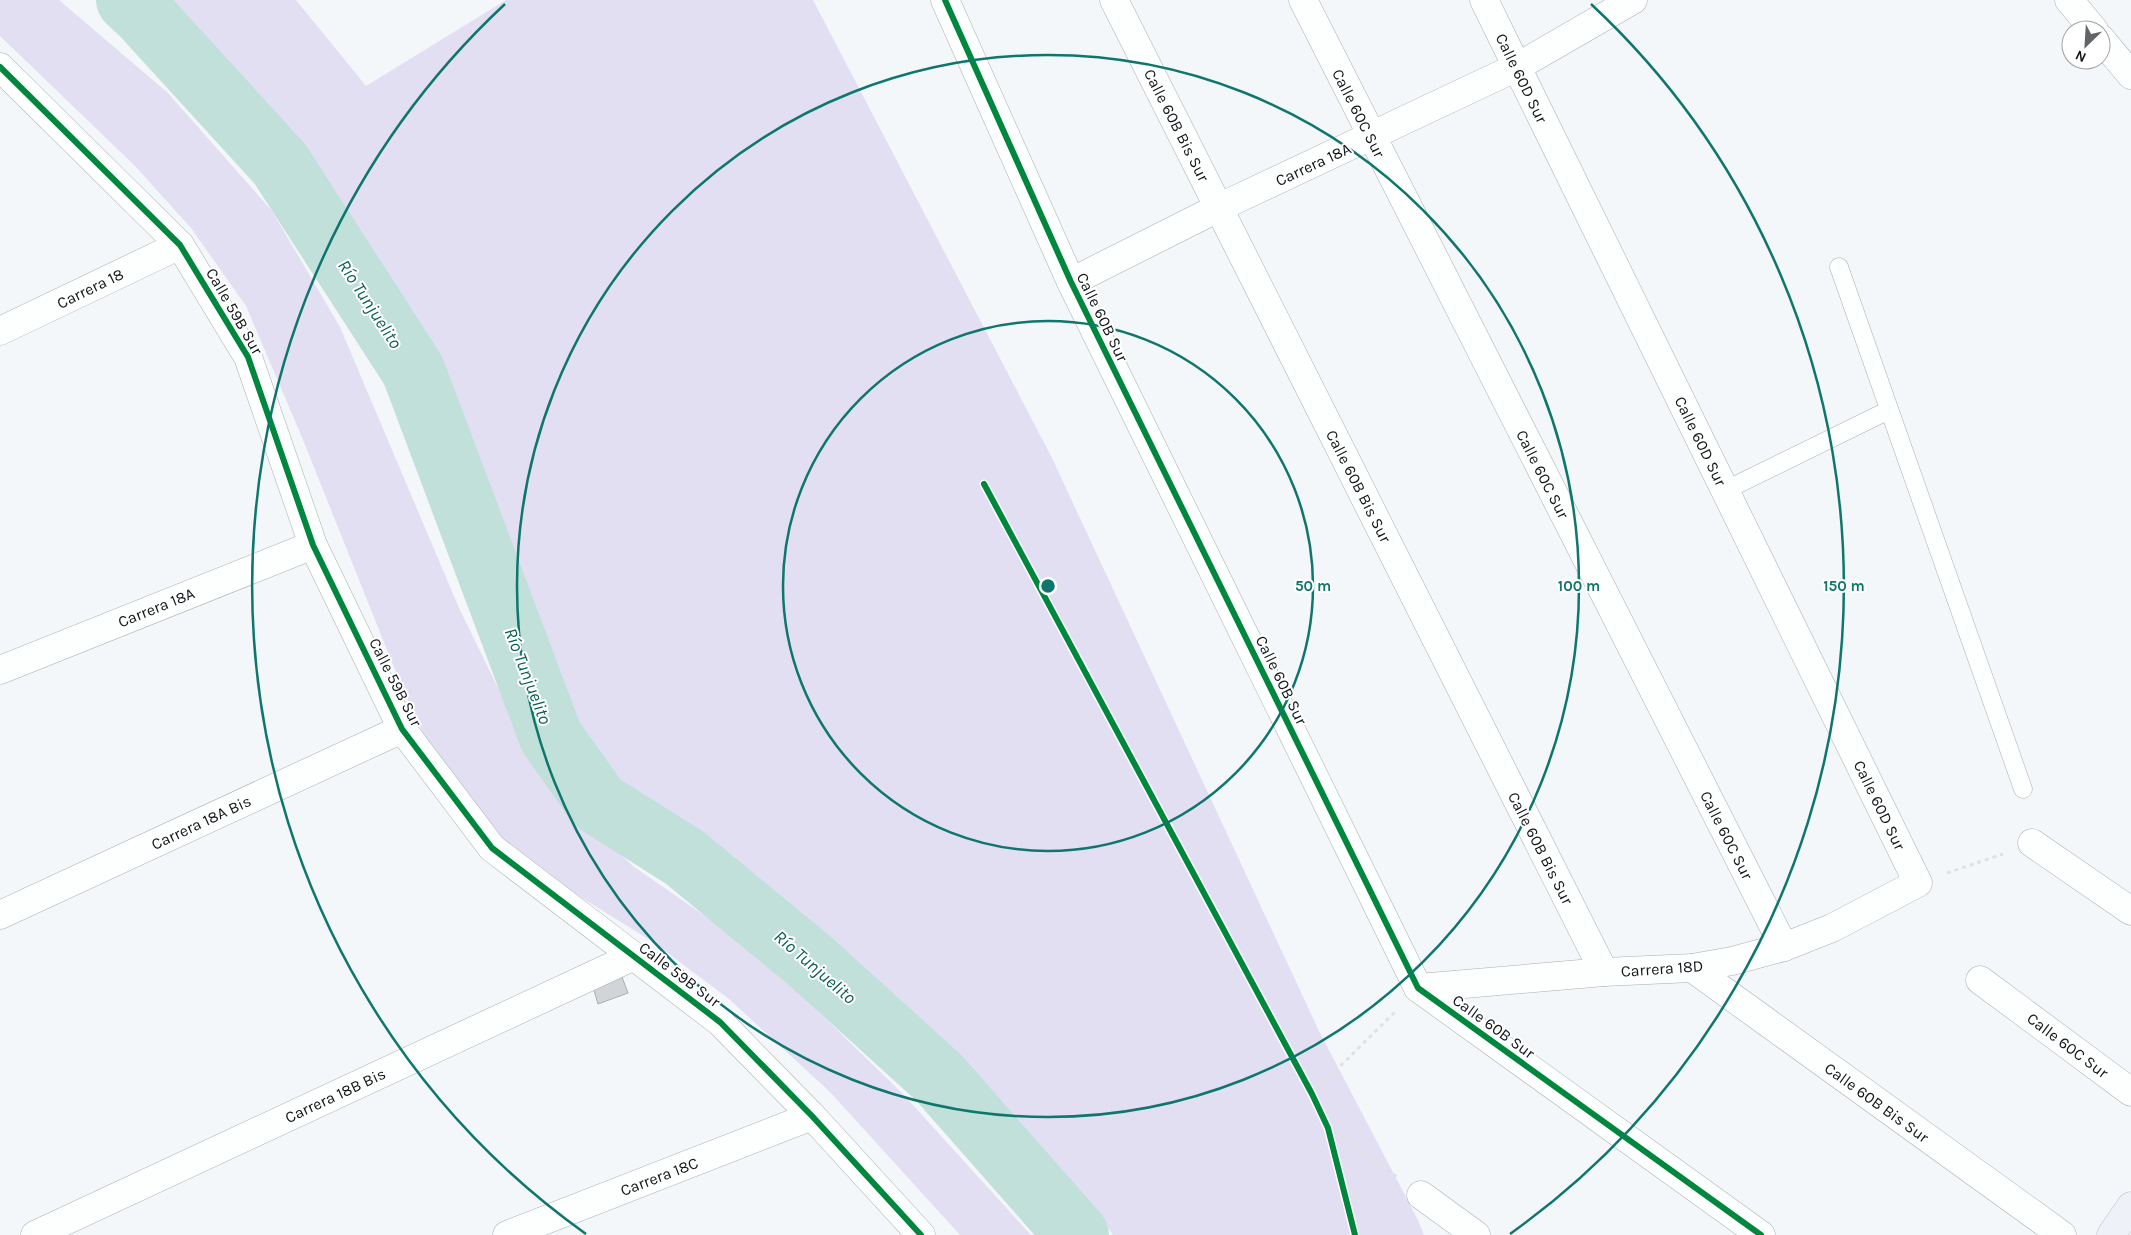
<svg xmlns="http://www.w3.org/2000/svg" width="2131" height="1235" viewBox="0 0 2131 1235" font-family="Karla,sans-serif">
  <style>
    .green { fill: #e2dff3 }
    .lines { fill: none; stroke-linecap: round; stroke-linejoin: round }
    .river { stroke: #c1e0da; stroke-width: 64 }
    .building { fill: #d2d5d7; stroke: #abafb0 }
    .lane-casing { stroke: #acaeb1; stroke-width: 19 }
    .street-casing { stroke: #acaeb1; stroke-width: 29 }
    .secondary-casing { stroke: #acaeb1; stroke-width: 29 }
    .highway-casing { stroke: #bdc1c8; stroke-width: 29 }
    .path { stroke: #e0e1e1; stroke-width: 3; stroke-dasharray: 4 4; stroke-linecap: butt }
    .lane { stroke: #fdfefe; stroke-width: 18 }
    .street { stroke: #fdfefe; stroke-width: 28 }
    .secondary { stroke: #fdfefe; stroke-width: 28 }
    .highway { stroke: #eef1f7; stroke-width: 28 }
    .cycleway-casing { stroke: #fff; stroke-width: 9 }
    .cycleway { stroke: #00873e; stroke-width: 6 }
    .ring { fill: none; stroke: #0f766e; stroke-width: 2.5 }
    .labels { text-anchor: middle; stroke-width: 4; stroke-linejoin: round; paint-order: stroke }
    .street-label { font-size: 16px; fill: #121618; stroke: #fff }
    .water-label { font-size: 18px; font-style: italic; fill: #095f54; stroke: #fff }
    .centre { fill: #0f766e; stroke: #fff; stroke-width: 2.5 }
    .ring-label { font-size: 15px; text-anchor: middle; font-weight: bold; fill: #0f766e; stroke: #fff; stroke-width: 4; stroke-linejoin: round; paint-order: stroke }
  </style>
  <rect width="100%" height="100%" fill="#f4f7fa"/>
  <!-- green -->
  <g class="green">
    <path d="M0,0h59l109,93 104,118 68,116 119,281 71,145 41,56 62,57 124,86 146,142 128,141h-71l-130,-143 -101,-93 -76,-57 -132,-82 -82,-92 -36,-78 -102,-255 -55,-129 -55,-78 -56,-62 -135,-130z"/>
    <path d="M161,0h135l70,86 140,-86h307l239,458 267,573 99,189 6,15h-311l-20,-30 -170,-176 -134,-116 -190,-151 -34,-50 -48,-114 -94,-260 -98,-151z"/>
  </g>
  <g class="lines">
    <!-- river -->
    <path class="river" d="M128,0l14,13 138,151 133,206 138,367 47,66 87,55 125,103 129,117 138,157"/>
  </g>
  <!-- building -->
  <path class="building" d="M622,977l6,16 -30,11 -5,-17z"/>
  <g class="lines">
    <defs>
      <g id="lane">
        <path d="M1839,267l184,522"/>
        <path d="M1726,490l163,-80"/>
      </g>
      <g id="street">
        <path d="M945,0l126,282 347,706 343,247"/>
        <path d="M1114,0l490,972"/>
        <path d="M1303,0l481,947"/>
        <path d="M0,67l180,178 68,112 65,188 89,184 90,119 228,174 92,94 109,119"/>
        <path d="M1071,282l147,-74 299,-141 116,-67"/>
        <path d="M0,331l180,-86"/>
        <path d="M0,670l313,-125"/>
        <path d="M2032,843l99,68"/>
        <path d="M0,915l402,-186"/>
        <path d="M1692,968l370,267"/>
        <path d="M1980,980l151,112"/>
        <path d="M1418,988l186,-16 88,-4 40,-7 52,-14 48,-19 86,-45 -434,-883"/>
        <path d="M1421,1195l55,40"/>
        <path d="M35,1235l599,-279"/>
        <path d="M507,1235l305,-119"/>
      </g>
      <g id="secondary">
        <path d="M2069,0l25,30"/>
        <path d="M2101,39l30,36"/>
      </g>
      <path id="highway" d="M2111,1235l20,-29"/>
    </defs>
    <!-- lane casing -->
    <use href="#lane" class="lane-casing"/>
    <!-- street casing -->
    <use href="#street" class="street-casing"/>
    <!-- secondary casing -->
    <use href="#secondary" class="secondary-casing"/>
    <!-- highway casing -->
    <use href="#highway" class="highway-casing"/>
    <!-- path -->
    <g class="path">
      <path d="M1947,873l56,-19"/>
      <path d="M1312,1094l85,-84"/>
      <path d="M1328,1128l69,49"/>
    </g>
    <!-- lane -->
    <use href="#lane" class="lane"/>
    <!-- street -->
    <use href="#street" class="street"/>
    <!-- secondary -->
    <use href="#secondary" class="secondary"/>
    <!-- highway -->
    <use href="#highway" class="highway"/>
    <defs>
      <g id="cycleway">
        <path d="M945,0l126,282 347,706 343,247"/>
        <path d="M0,67l180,178 68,112 65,188 89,184 90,119 228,174 92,94 109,119"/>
        <path d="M984,484l328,610 16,34 27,107"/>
      </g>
    </defs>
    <!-- cycleway casing -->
    <use href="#cycleway" class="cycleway-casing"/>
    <!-- cycleway -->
    <use href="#cycleway" class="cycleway"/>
  </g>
  <!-- distance rings -->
  <g class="ring">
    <circle cx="1048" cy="586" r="265"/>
    <circle cx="1048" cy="586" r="531"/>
    <path d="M586 1234A796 796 0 0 1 505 4M1591 4A796 796 0 0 1 1510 1234"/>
  </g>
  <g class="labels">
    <!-- street labels -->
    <g class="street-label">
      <text transform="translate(1522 78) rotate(64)" y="6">Calle 60D Sur</text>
      <text transform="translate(1359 113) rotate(63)" y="6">Calle 60C Sur</text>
      <text transform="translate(1177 125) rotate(63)" y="6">Calle 60B Bis Sur</text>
      <text transform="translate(1313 164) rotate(-25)" y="6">Carrera 18A</text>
      <text transform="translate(90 288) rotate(-26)" y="6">Carrera 18</text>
      <text transform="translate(235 311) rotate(60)" y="6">Calle 59B Sur</text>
      <text transform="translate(1103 317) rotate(64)" y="6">Calle 60B Sur</text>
      <text transform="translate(1701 441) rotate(64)" y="6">Calle 60D Sur</text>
      <text transform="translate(1543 474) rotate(63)" y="6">Calle 60C Sur</text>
      <text transform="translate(1359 486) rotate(63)" y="6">Calle 60B Bis Sur</text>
      <text transform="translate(156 607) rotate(-22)" y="6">Carrera 18A</text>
      <text transform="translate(1282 680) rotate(64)" y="6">Calle 60B Sur</text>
      <text transform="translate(396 682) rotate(63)" y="6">Calle 59B Sur</text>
      <text transform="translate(1880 805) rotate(64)" y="6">Calle 60D Sur</text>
      <text transform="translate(201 822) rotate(-25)" y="6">Carrera 18A Bis</text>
      <text transform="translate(1727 835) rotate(63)" y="6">Calle 60C Sur</text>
      <text transform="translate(1541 848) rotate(63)" y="6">Calle 60B Bis Sur</text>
      <text transform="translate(1662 968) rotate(-4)" y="6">Carrera 18D</text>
      <text transform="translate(680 974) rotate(37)" y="6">Calle 59B Sur</text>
      <text transform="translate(1494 1026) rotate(36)" y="6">Calle 60B Sur</text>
      <text transform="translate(2068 1045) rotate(37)" y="6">Calle 60C Sur</text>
      <text transform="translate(335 1095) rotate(-25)" y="6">Carrera 18B Bis</text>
      <text transform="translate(1877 1102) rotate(36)" y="6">Calle 60B Bis Sur</text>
      <text transform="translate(659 1176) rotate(-21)" y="6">Carrera 18C</text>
    </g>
    <!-- water labels -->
    <g class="water-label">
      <text transform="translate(370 304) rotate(57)" y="6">Río Tunjuelito</text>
      <text transform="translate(528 676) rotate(69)" y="6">Río Tunjuelito</text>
      <text transform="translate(815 967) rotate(41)" y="6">Río Tunjuelito</text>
    </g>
  </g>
  <circle cx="1048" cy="586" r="8" class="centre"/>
  <g class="ring-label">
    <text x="1313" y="591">50 m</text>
    <text x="1579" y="591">100 m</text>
    <text x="1844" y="591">150 m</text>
  </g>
  <!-- north arrow -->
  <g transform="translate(2086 45) rotate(205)"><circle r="24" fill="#ffffff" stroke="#a0a2a3"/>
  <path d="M0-4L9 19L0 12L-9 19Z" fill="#616567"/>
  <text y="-8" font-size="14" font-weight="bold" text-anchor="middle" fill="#121618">N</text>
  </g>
</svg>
